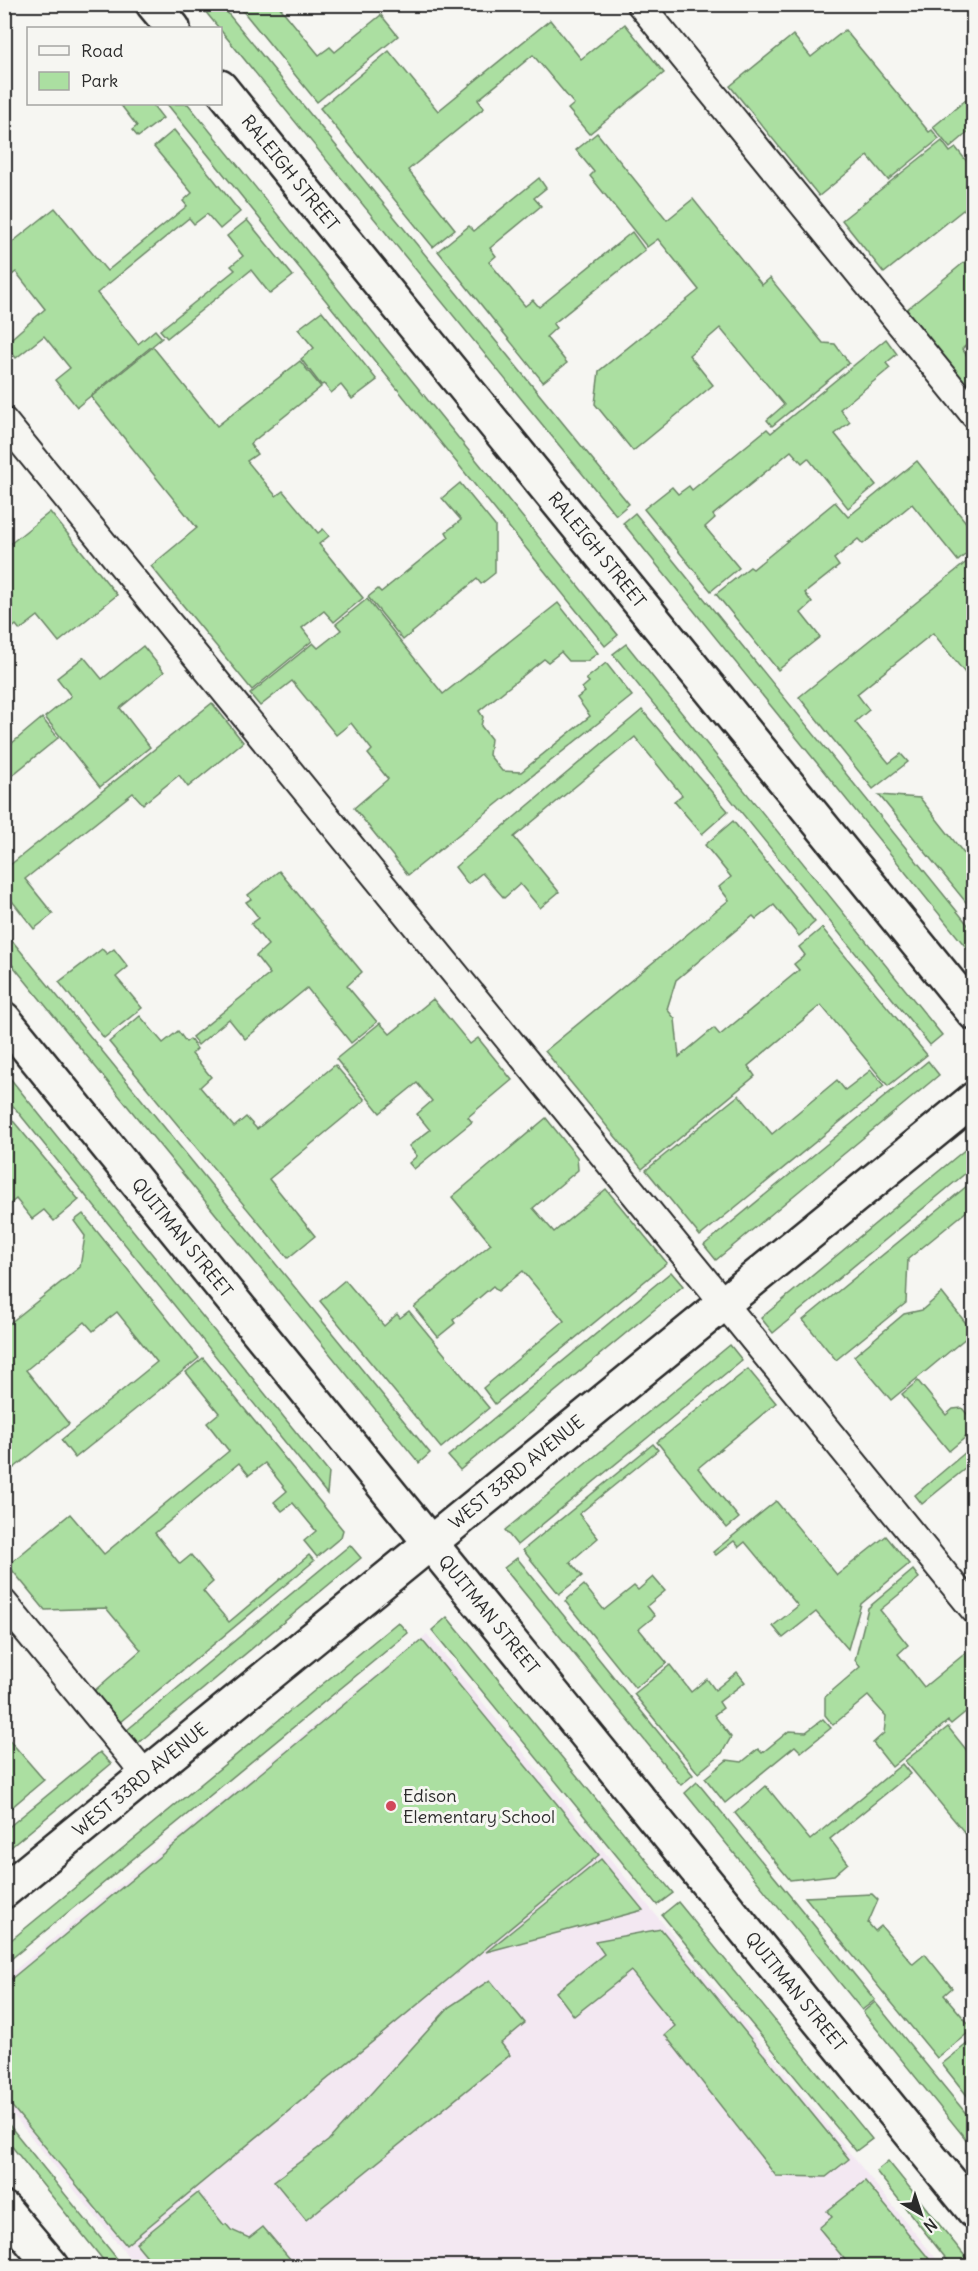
<svg xmlns="http://www.w3.org/2000/svg" width="978" height="2271" viewBox="0 0 978 2271" font-family="Delius,sans-serif">
  <style>
    .built { fill: #f3e8f2 }
    .green { fill: #abdfa1; stroke: #6b8566; stroke-width: 1.5 }
    .lines { fill: none; stroke-linecap: round; stroke-linejoin: round }
    .lane-casing { stroke: #2b2b2b; stroke-width: 30 }
    .street-casing { stroke: #2b2b2b; stroke-width: 38 }
    .lane { stroke: #f6f6f2; stroke-width: 26 }
    .street { stroke: #f6f6f2; stroke-width: 33 }
    .poi-dot { fill: #d1495b; stroke: #f6f6f2; stroke-width: 2 }
    .labels { text-anchor: middle; stroke-width: 6; stroke-linejoin: round; paint-order: stroke }
    .street-label { font-size: 18px; fill: #2b2b2b; stroke: #f6f6f2 }
    .poi-label { font-size: 18px; fill: #2b2b2b; stroke: #f6f6f2; text-anchor: start }
  </style>
  <rect width="100%" height="100%" fill="#f6f6f2"/>
  <filter id="ink" filterUnits="userSpaceOnUse"><feTurbulence type="fractalNoise" baseFrequency=".0167" numOctaves="2"/><feDisplacementMap in="SourceGraphic" scale="12" xChannelSelector="R" yChannelSelector="G"/><feConvolveMatrix kernelMatrix="1 2 1 2 8 2 1 2 1" color-interpolation-filters="sRGB"/></filter>
  <g filter="url(#ink)">
    <!-- built -->
    <path class="built" d="M427,1634l515,632h-806l-131,-161v-127z"/>
    <!-- green -->
    <g class="green">
      <path d="M200,5h21l408,499 -13,11z"/>
      <path d="M238,5h40l41,50 11,-8 5,5 46,-37 17,21 -81,66z"/>
      <path d="M550,20l31,39 44,-35 39,49 -75,61 -21,-25 6,-5 -41,-49 -55,45 6,8 -76,62 47,59 -22,18 -113,-139 69,-57 49,60z"/>
      <path d="M845,30l84,102 3,-2 7,9 -51,41 -20,-24 -49,40 -89,-110 63,-51 18,22z"/>
      <path d="M973,94v34l-23,20 -17,-21z"/>
      <path d="M120,104h32l11,14 -25,19 -6,-7 5,-4z"/>
      <path d="M167,104h21l430,531 -13,11z"/>
      <path d="M174,130l66,82 -20,17 -13,-15 -13,10 -5,-6 -92,75 41,51 17,-14 7,8 -85,69 -22,-27 15,-12 -26,-32 -28,22 -11,-14 40,-35 -29,-37 -11,8v-32l50,-40 52,63 80,-65 -4,-5 9,-8 -38,-46z"/>
      <path d="M597,133l70,87 26,-21 69,86 8,-7 53,65 12,1 14,19 -77,63 -5,-6 17,-15 -64,-77 -31,27 24,30 -80,66 -38,-47 4,-33 100,-81 -41,-51 -11,8 -57,-71 4,-4 -18,-22z"/>
      <path d="M942,141l8,11 6,-4 17,21v33l-89,71 -42,-53z"/>
      <path d="M539,178l7,10 -12,10 7,8 -51,42 6,8 -7,6 36,44 8,-6 6,7 93,-75 13,18 -92,74 3,4 -10,9 21,26 -24,19 -105,-131 31,-25 5,5z"/>
      <path d="M247,220l46,56 -23,18 -19,-24 -84,68 -7,-8 75,-60 -4,-4 12,-10 -16,-20z"/>
      <path d="M973,255v84l-11,10 11,14v31l-67,-84z"/>
      <path d="M322,311l55,69 -25,19 -11,-14 -10,8 -7,-9 -3,1 -20,-26 13,-11 -16,-19z"/>
      <path d="M886,339l11,15 -11,9 4,5 -50,41 10,13 -15,12 41,51 -28,23 -40,-50 -6,5 -11,-12 -78,64 2,3 -10,9 34,41 -28,23 -67,-82 28,-22 6,7 11,-8 3,4 75,-61 4,4z"/>
      <path d="M153,347l64,79 83,-65 21,26 -71,57 7,10 -10,7 29,35 7,-5 35,42 5,-4 6,7 -10,8 44,54 -29,24 -10,-11 -22,17 10,13 -60,49 -101,-124 46,-38 -106,-131z"/>
      <path d="M917,461l56,70v17l-15,13 -46,-57 -49,40 -5,-5 -24,20 5,7 -34,27 7,10 -11,10 19,24 -42,33 -62,-76 34,-27 3,2 82,-67 13,15z"/>
      <path d="M460,483l35,43v47l-14,11 -4,-5 -74,61 -35,-43 10,-8 3,3 68,-55 -3,-5 15,-12 -19,-22z"/>
      <path d="M50,512l67,83 -58,47 -21,-26 -18,14 -4,-5 -11,9v-86z"/>
      <path d="M635,513l338,418v25l-350,-433z"/>
      <path d="M969,560l5,6 -1,117 -40,-50 -76,61 12,16 -14,12 34,41 12,-9 7,8 -35,27 -74,-92z"/>
      <path d="M367,599l76,95 115,-91 40,50 -11,8h-18l-8,-9 -13,10 -4,-3 -65,52 4,6 -2,9 10,13 -2,16 13,16 19,1 69,-56 -13,-18 8,-6 -3,-4 7,-6 -3,-3 20,-16 26,33 -224,179 -54,-67 34,-29 -20,-25 4,-4 -21,-27 -15,12 -44,-54 -32,25 -10,-12 63,-51 5,5 23,-18 -5,-6z"/>
      <path d="M626,644l316,391 -12,10 -317,-391z"/>
      <path d="M143,646l21,26 -44,36 30,39 -50,40 -55,-70 26,-21 -14,-18 27,-21 18,22z"/>
      <path d="M212,703l31,39 -55,45 -9,-12 -36,29 -10,-11 -108,86 28,35 -19,15 -29,-37v-23z"/>
      <path d="M642,710l86,101 -26,23 -28,-33 8,-6 -47,-58 -121,100 45,55 -19,16 -20,-24 -16,14 -22,-25 -14,11 -13,-17z"/>
      <path d="M42,718l16,20 -53,43v-32z"/>
      <path d="M879,795l41,3 53,67v46z"/>
      <path d="M733,821l82,101 -16,14 -25,-31 -18,14 -3,-3 -77,64 -9,29 8,10 4,38 35,-29 6,7 79,-65 -5,-6 11,-9 -6,-8 23,-19 105,127 -39,31 -67,-81 -73,61 7,10 -113,93 -97,-118 184,-151 -10,-13 12,-10 -26,-32z"/>
      <path d="M279,871l83,101 -15,14 30,36 -26,21 -44,-55 -62,51 -16,-20 -31,26 -6,-8 78,-63 -14,-18 12,-11 -17,-21 8,-6 -13,-16 5,-3 -3,-4z"/>
      <path d="M5,932l425,521 -11,10 -414,-507z"/>
      <path d="M102,949l5,5 7,-5 14,18 -12,10 26,31 -38,30 -45,-56z"/>
      <path d="M433,999l37,45 8,-6 34,42 -44,37 4,5 -58,47 -5,-6 8,-7 -8,-10 21,-16 -13,-16 15,-13 -15,-18 -37,30 -44,-54 44,-36 10,11z"/>
      <path d="M140,1016l23,27 15,-12 8,11 4,-3 7,10 -5,5 19,23 -11,10 34,40 12,-10 11,12 78,-64 30,35 -96,79 46,57 -27,22 -179,-216z"/>
      <path d="M928,1061l11,14 -223,185 -12,-15z"/>
      <path d="M871,1070l13,16 -184,150 -54,-66 93,-75 33,39 65,-54 8,10z"/>
      <path d="M5,1072l324,401 -2,21 -322,-398z"/>
      <path d="M4,1110l75,90 -25,21 -10,-11 -12,9 -16,-20 -11,9 -1,-44 3,-2 -3,-2z"/>
      <path d="M546,1118l31,39 1,13 -45,38 21,24 52,-43 61,74 -172,141 -12,-16 81,-67 -41,-50 -25,20 -5,-5 -40,34 2,3 -17,14 -24,-30 77,-63 -39,-47z"/>
      <path d="M973,1143v24l-200,166 -12,-15z"/>
      <path d="M973,1181v25l-65,53 -2,44 -70,57 -33,-40z"/>
      <path d="M83,1214l116,144 -124,100 -14,-18 96,-78 -40,-50 -24,19 -8,-9 -59,48 43,54 -55,44 -9,-12v-129l75,-60 5,-31 -11,-15z"/>
      <path d="M671,1272l12,14 -223,184 -12,-14z"/>
      <path d="M345,1280l39,46 13,-12 3,4 9,-7 80,97 -48,40 -121,-147z"/>
      <path d="M942,1293l31,39 -82,68 -37,-44 50,-42 18,-4z"/>
      <path d="M730,1345l12,15 -225,185 -12,-15z"/>
      <path d="M203,1358l140,172 -2,7 -24,20 -13,-16 12,-10 -23,-28 -11,8 -8,-9 13,-11 -22,-28 -16,12 -10,-12 -84,70 25,31 11,-9 22,27 -10,9 26,31 80,-67 5,6 -194,161 -26,-31 47,-41 -35,-42 -61,2 -37,-45 62,-51 34,40 125,-103 -22,-28 12,-10 -33,-41z"/>
      <path d="M748,1369l28,34 -78,65 41,50 -12,10 -70,-86z"/>
      <path d="M918,1381l28,34 7,-6 9,-1 5,6 6,-5v22l-24,20 -47,-57z"/>
      <path d="M653,1444l5,6 -79,64 19,24 -28,24 12,14 -23,18 -36,-44z"/>
      <path d="M973,1446v31l-7,-9 -44,36 -7,-9z"/>
      <path d="M776,1501l61,74 49,-39 23,28 -48,40 -13,45 -32,-37 -33,26 -10,-12 25,-20 -53,-64 -6,5 -5,-6 -18,14 -3,-3z"/>
      <path d="M350,1545l11,13 -223,185 -11,-13z"/>
      <path d="M517,1558l176,217 -12,10 -177,-217z"/>
      <path d="M913,1570l6,8 -39,32 28,35 -10,9 26,33 49,-40v59l-22,18 -3,-3 -56,46 -19,-24 11,-10 2,-17 -18,-20 -35,29 -8,-10v-18l35,-30 -5,-7 13,-52z"/>
      <path d="M653,1577l12,14 -18,15 8,10 -16,13 28,34 -32,25 -70,-87 19,-16 20,25 30,-24 4,4z"/>
      <path d="M447,1617l226,276 -16,12 -225,-275z"/>
      <path d="M398,1622l10,11 -403,331v-19z"/>
      <path d="M422,1640l177,215 -473,390 -121,-147v-114z"/>
      <path d="M670,1665l21,27 16,-13 8,11 22,-18 8,10 -26,20 4,6 -9,7 17,22 -9,16 -24,20 -64,-79z"/>
      <path d="M823,1719l8,9 -30,24 -6,-6 -70,57 -20,-25 22,-18 15,2 16,-13 4,4 27,-22 17,1z"/>
      <path d="M948,1727l25,31 1,78 -4,3 -65,-78z"/>
      <path d="M4,1734l40,46 -39,33h-1z"/>
      <path d="M100,1752l11,12 -106,88v-22z"/>
      <path d="M902,1764l8,10 -80,65 18,24 -14,12 -44,5 -55,-67 31,-27 44,54z"/>
      <path d="M697,1782l178,218 -13,10 -177,-217z"/>
      <path d="M601,1859l42,51 -157,42z"/>
      <path d="M872,1894l6,6 -10,23 7,8 6,-5 32,38 12,-10 27,34 -8,7 29,34 -36,29 -132,-161z"/>
      <path d="M678,1902l194,237 -16,12 -194,-236z"/>
      <path d="M661,1929l188,230 -23,18 -50,-1 -111,-141 10,-9 -44,-55 -57,45 -18,-24 48,-38 -9,-13z"/>
      <path d="M490,1980l35,43 -24,20 9,12 -204,165 -32,-39 54,-40 121,-134z"/>
      <path d="M875,2002l98,120v26l-110,-136z"/>
      <path d="M973,2039v64l-31,-39z"/>
      <path d="M5,2120l118,146h-15l-103,-128z"/>
      <path d="M888,2161l85,105h-21l-76,-95z"/>
      <path d="M865,2181l70,85h-85l-31,-38 13,-11 -5,-6z"/>
      <path d="M198,2193l26,32 2,-1 5,6 18,8 14,-11 33,39h-141l-19,-23z"/>
    </g>
    <g class="lines">
      <defs>
        <g id="lane">
          <path d="M640,4l334,411"/>
          <path d="M4,421l970,1189"/>
          <path d="M4,1603l142,172"/>
        </g>
        <g id="street">
          <path d="M153,4l20,24"/>
          <path id="s1" d="M220,87l754,926"/>
          <path id="s2" d="M4,1019l970,1192"/>
          <path id="s3" d="M4,1891l970,-792"/>
          <path d="M4,2209l48,57"/>
        </g>
      </defs>
      <!-- lane casing -->
      <use href="#lane" class="lane-casing"/>
      <!-- street casing -->
      <use href="#street" class="street-casing"/>
      <!-- lane -->
      <use href="#lane" class="lane"/>
      <!-- street -->
      <use href="#street" class="street"/>
    </g>
  </g>
  <!-- markers -->
  <circle class="poi-dot" cx="391" cy="1806" r="6"/>
  <g class="labels">
    <!-- street labels -->
    <g class="street-label">
      <text dy="6" stroke="none"><textPath href="#s1" startOffset="111">RALEIGH STREET</textPath></text>
      <text dy="6" stroke="none"><textPath href="#s1" startOffset="597">RALEIGH STREET</textPath></text>
      <text dy="6" stroke="none"><textPath href="#s2" startOffset="282">QUITMAN STREET</textPath></text>
      <text dy="6" stroke="none"><textPath href="#s3" startOffset="662">WEST 33RD AVENUE</textPath></text>
      <text dy="6" stroke="none"><textPath href="#s2" startOffset="768">QUITMAN STREET</textPath></text>
      <text dy="6" stroke="none"><textPath href="#s3" startOffset="176">WEST 33RD AVENUE</textPath></text>
      <text dy="6" stroke="none"><textPath href="#s2" startOffset="1254">QUITMAN STREET</textPath></text>
    </g>
    <!-- poi labels -->
    <g class="poi-label">
      <text x="403" y="1802">Edison<tspan x="403" dy="21">Elementary School</tspan></text>
    </g>
  </g>
  <!-- margin -->
  <rect width="978" height="2271" fill="none" stroke="#f6f6f2" stroke-width="24"/>
  <rect x="12" y="12" width="954" height="2247" fill="none" stroke="#2b2b2b" stroke-width="2" filter="url(#ink)"/>
  <!-- legend -->
  <rect x="27" y="27" width="195" height="78" fill="#f6f6f2" stroke="#a5a5a2" stroke-width="1.5"/>
  <rect x="39" y="46" width="30" height="9" fill="#f6f6f2" stroke="#a5a5a2" stroke-width="1.5"/>
  <text x="81" y="57" font-size="18" fill="#2b2b2b">Road</text>
  <rect x="39" y="72" width="30" height="18" fill="#abdfa1" stroke="#a5a5a2" stroke-width="1.5"/>
  <text x="81" y="87" font-size="18" fill="#2b2b2b">Park</text>
  <!-- north arrow -->
  <g transform="translate(921 2214) rotate(141)" stroke="#f6f6f2" stroke-width="4.5" paint-order="stroke">
  <path d="M0-4.5L10 22L0 15L-10 22Z" fill="#2b2b2b"/>
  <text y="-9" font-size="16" font-weight="bold" text-anchor="middle" fill="#2b2b2b">N</text>
  </g>
</svg>
